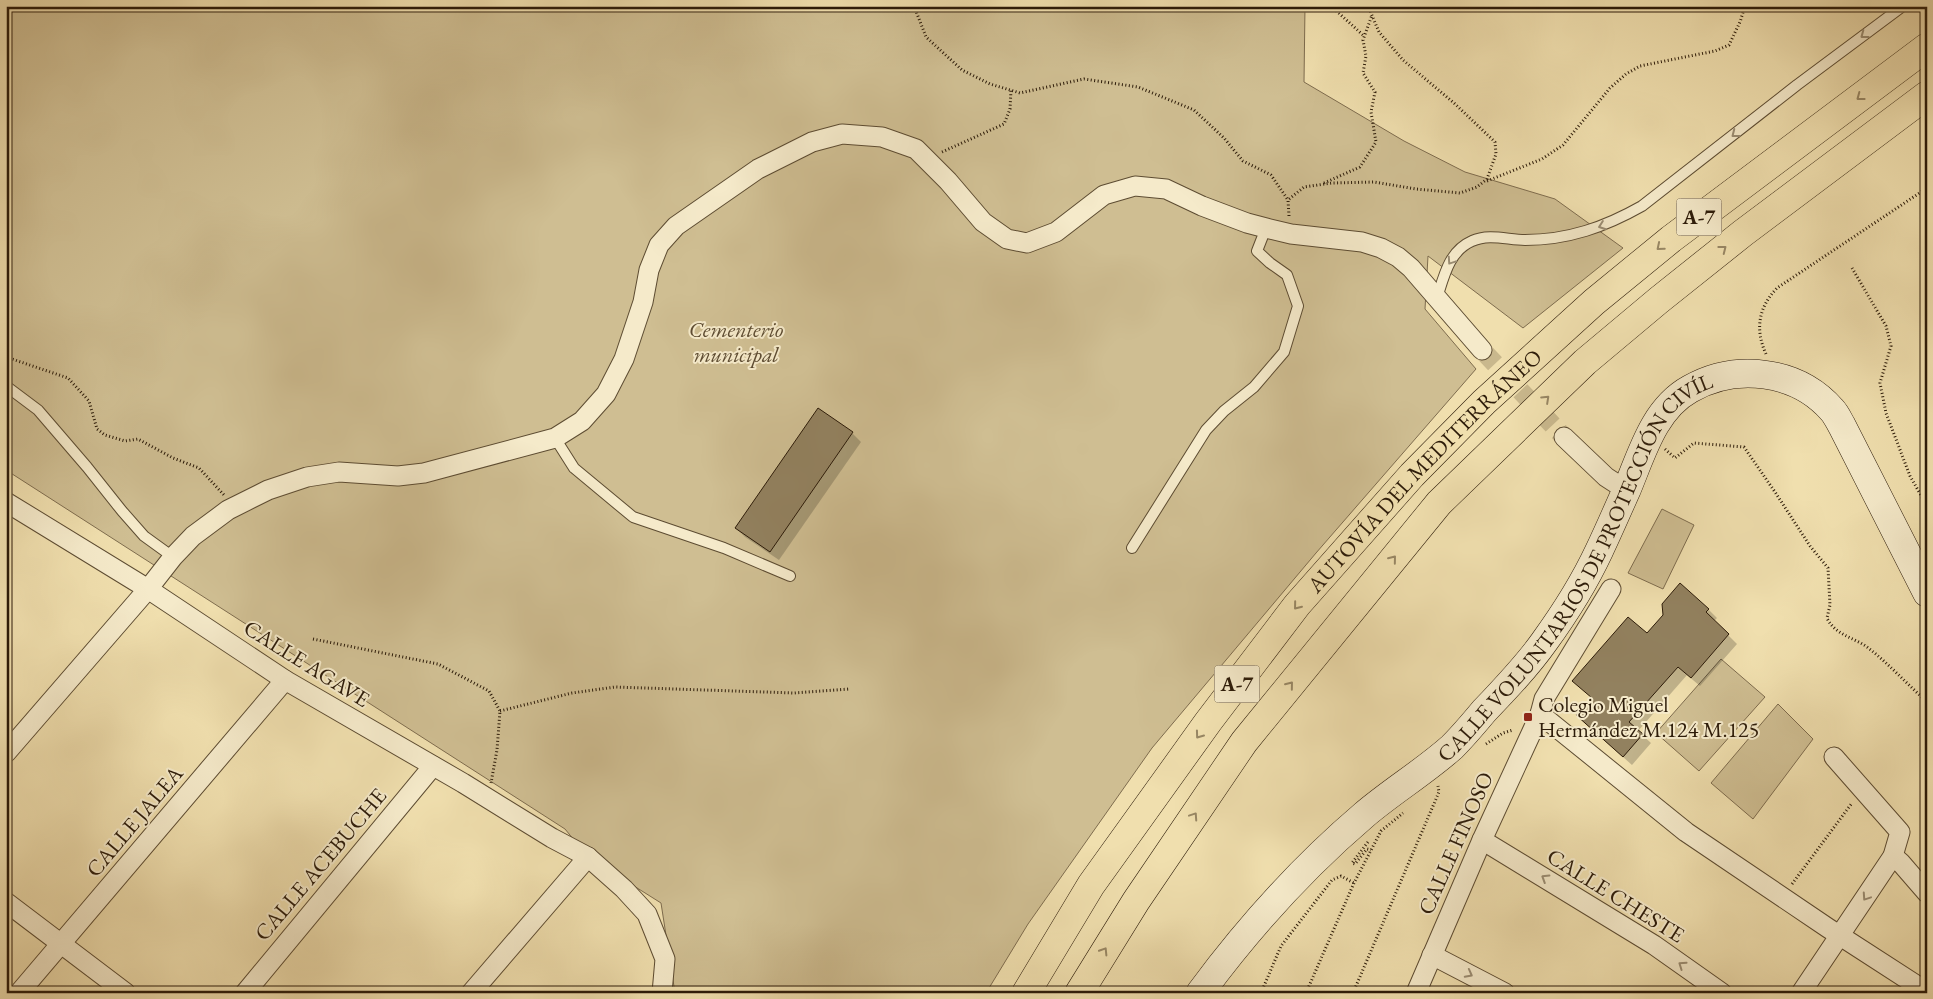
<svg xmlns="http://www.w3.org/2000/svg" width="1933" height="999" viewBox="0 0 1933 999" font-family="'EB Garamond',serif">
  <style>
    .green { fill: #cfbe92; stroke: #7e6c4e }
    .shadow { fill: #0003 }
    .building { fill: #92815f; stroke: #2c1b09 }
    .lines { fill: none; stroke-linecap: round; stroke-linejoin: round }
    .street-tunnel { stroke: #c9b88d; stroke-width: 19; stroke-dasharray: 19 9; stroke-linecap: butt }
    .lane-casing { stroke: #5d4c32; stroke-width: 12 }
    .street-casing { stroke: #5d4c32; stroke-width: 21 }
    .secondary-casing { stroke: #2c1b09; stroke-width: 29 }
    .highway-casing { stroke: #2c1b09; stroke-width: 29 }
    .path { stroke: #2c1b09; stroke-width: 3; stroke-dasharray: 1 2.5; stroke-linecap: butt }
    .lane { stroke: #f5eaca; stroke-width: 10 }
    .street { stroke: #f5eaca; stroke-width: 19 }
    .secondary { stroke: #f5eaca; stroke-width: 28 }
    .highway { stroke: #f0dfae; stroke-width: 28 }
    .oneway { stroke: #9b8d73 }
    .oneway2 { stroke: #988764 }
    .poi-dot { fill: #8f2418; stroke: #f5eaca; stroke-width: 2 }
    .labels { text-anchor: middle; stroke-width: 4; stroke-linejoin: round; paint-order: stroke }
    .shield { fill: #f5eaca; stroke: #685943; stroke-width: 1 }
    .shield-label { font-size: 21px; font-weight: bold; fill: #2c1b09 }
    .park-label { font-size: 22px; font-style: italic; fill: #5d4c32; stroke: #f5eaca }
    .street-label { font-size: 22px; fill: #2c1b09; stroke: #f5eaca }
    .poi-label { font-size: 22px; fill: #2c1b09; stroke: #f5eaca; text-anchor: start }
  </style>
  <rect width="100%" height="100%" fill="#f0dfae"/>
  <filter id="stains"><feTurbulence type="fractalNoise" baseFrequency=".004" numOctaves="4"/><feColorMatrix values="0 0 0 0 .2 0 0 0 0 .09 0 0 0 0 .02 0 0 0 .5 -.17"/></filter>
  <radialGradient id="worn" r=".72"><stop offset=".6" stop-color="#630" stop-opacity="0"/><stop offset="1" stop-color="#630" stop-opacity=".3"/></radialGradient>
  <!-- green -->
  <g class="green">
    <path d="M6,6h1299l-1,76 100,59 61,31 90,27 68,49 -100,80 -95,-72 -3,53 51,60 -160,184 -164,195 -124,176 -42,69h-311l-14,-90 -73,-46 -23,-28 -559,-359z"/>
    <path d="M1662,509l32,16 -31,64 -35,-16z"/>
    <path d="M1721,659l44,38 -66,74 -43,-38z"/>
    <path d="M1778,704l35,35 -60,80 -42,-36z"/>
  </g>
  <!-- shadow -->
  <g class="shadow">
    <path d="M852,433l9,9 -82,118 -34,-23 -9,-9z"/>
    <path d="M1708,609l9,9 -3,3 23,23 -37,42 -13,-11 -49,56 13,12 -19,22 -46,-41 61,-89z"/>
  </g>
  <!-- building -->
  <g class="building">
    <path d="M818,408l35,24 -83,120 -35,-24z"/>
    <path d="M1680,583l29,26 -3,3 23,22 -38,44 -13,-11 -49,55 14,12 -20,23 -47,-42 16,-17 -20,-17 56,-64 19,16 16,-18 -1,-11z"/>
  </g>
  <g class="lines">
    <!-- street-tunnel -->
    <path class="street-tunnel" d="M1482,350l82,87"/>
    <defs>
      <g id="lane">
        <path d="M1437,298c7,-22 12,-47 35,-57 17,-8 36,-1 53,-1 43,0 80,-13 117,-34l155,-121 106,-79"/>
        <path d="M6,386l32,24 49,57 35,44 22,25 29,21"/>
        <path d="M555,438l19,30 59,49 91,31 66,28"/>
        <path d="M1132,548l74,-118 18,-19 30,-24 30,-35 14,-46 -11,-31 -17,-12 -13,-12 9,-23"/>
      </g>
      <g id="street">
        <path d="M1564,437l42,40 20,13"/>
        <path d="M6,502l142,87 137,91 178,103 89,55 36,19 36,32 23,25 18,45 -3,34"/>
        <path d="M1540,714l146,118 142,96 99,64"/>
        <path d="M6,753l142,-164 25,-32 20,-21 35,-26 40,-20 39,-13 32,-5 59,4 26,-3 131,-35 27,-17 24,-27 18,-35 19,-57 6,-32 10,-25 17,-19 82,-57 54,-27 30,-8 40,3 34,12 32,32 35,41 24,17 20,4 29,-11 48,-37 31,-9 31,3 36,17 45,17 19,5 25,6 71,8 19,6 17,9 13,11 71,82"/>
        <path d="M1482,840l172,105 68,48"/>
        <path d="M1893,856l8,7 26,30"/>
        <path d="M6,902l120,91"/>
        <path d="M1432,955l73,38"/>
        <path d="M19,993l266,-313"/>
        <path d="M245,993l188,-227"/>
        <path d="M471,993l117,-136"/>
        <path d="M1416,993l66,-153 58,-126 4,-15 67,-110"/>
        <path d="M1801,993l92,-137 7,-24 -66,-75"/>
      </g>
      <g id="secondary">
        <path id="s1" d="M1200,993c48,-65 103,-126 164,-178 28,-24 60,-43 88,-68 11,-11 22,-24 32,-36 21,-22 43,-45 60,-69 21,-29 40,-59 55,-91 10,-21 19,-42 28,-62 15,-36 27,-80 63,-100 46,-26 107,-19 142,21 4,4 7,11 10,16l85,167"/>
      </g>
      <g id="highway">
        <path id="s2" d="M1026,993l65,-108 117,-163 89,-117 115,-130 72,-73 110,-100 77,-63 256,-192"/>
        <path d="M1079,993l57,-92 108,-159 195,-239 146,-141 74,-62 84,-67 184,-138"/>
      </g>
    </defs>
    <!-- lane casing -->
    <use href="#lane" class="lane-casing"/>
    <!-- street casing -->
    <use href="#street" class="street-casing"/>
    <!-- secondary casing -->
    <use href="#secondary" class="secondary-casing"/>
    <!-- highway casing -->
    <use href="#highway" class="highway-casing"/>
    <!-- path -->
    <g class="path">
      <path d="M914,6l12,31 36,33 28,14 30,9 64,-14 54,8 56,23 30,28 19,23 28,14 17,25"/>
      <path d="M1331,6l33,30"/>
      <path d="M942,152l62,-28 6,-15 1,-19"/>
      <path d="M1487,181l55,-22 21,-14 47,-57 16,-14 14,-8 75,-15 14,-6 11,-23 5,-16"/>
      <path d="M1324,183l36,-16 16,-25 -5,-30 4,-20 -12,-19 3,-17 -3,-16 9,-25"/>
      <path d="M1289,216l-1,-16 16,-13 28,-4 42,-1 42,7 44,4 17,-6 10,-8 9,-25 -1,-12 -41,-39 -51,-43 -24,-28 -11,-26"/>
      <path d="M1852,268l34,58 5,20 -11,37 6,30 24,63 17,30"/>
      <path d="M1766,354c-11,-24 -8,-46 11,-66l150,-100"/>
      <path d="M6,357l62,21 21,23 8,28 8,6 20,6 13,-2 35,19 26,10 25,27"/>
      <path d="M1665,449l10,9 19,-15 50,4 31,45 35,54 18,22 2,37 -3,13c8,17 26,19 40,29 20,15 38,35 57,52v14l3,3"/>
      <path d="M313,639l125,25 51,27 11,20 -3,39 -6,33"/>
      <path d="M500,711l72,-18 43,-6 179,6 55,-4"/>
      <path d="M1486,744l17,-11 10,-3"/>
      <path d="M1368,842l-16,21 3,1 12,-15 4,1"/>
      <path d="M1792,884l60,-81"/>
      <path d="M1261,993l20,-47 51,-66 9,-4 13,7"/>
      <path d="M1306,993l48,-110 27,-52 22,-18"/>
      <path d="M1353,993l86,-201 -1,-6"/>
    </g>
    <!-- lane -->
    <use href="#lane" class="lane"/>
    <!-- street -->
    <use href="#street" class="street"/>
    <!-- secondary -->
    <use href="#secondary" class="secondary"/>
    <!-- highway -->
    <use href="#highway" class="highway"/>
  </g>
  <!-- one-way arrows -->
  <defs><path id="oneway-chevron" d="M-2-3.5L2.5 0L-2 3.5" fill="none" stroke-width="1.6" stroke-linecap="round" stroke-linejoin="round" transform="scale(1.25)"/></defs>
  <g class="oneway">
    <use href="#oneway-chevron" transform="translate(1864 35) rotate(143)"/>
    <use href="#oneway-chevron" transform="translate(1735 134) rotate(142)"/>
    <use href="#oneway-chevron" transform="translate(1602 226) rotate(160)"/>
    <use href="#oneway-chevron" transform="translate(1451 261) rotate(124)"/>
    <use href="#oneway-chevron" transform="translate(1545 878) rotate(-148)"/>
    <use href="#oneway-chevron" transform="translate(1866 897) rotate(124)"/>
    <use href="#oneway-chevron" transform="translate(1682 965) rotate(-145)"/>
    <use href="#oneway-chevron" transform="translate(1469 974) rotate(28)"/>
  </g>
  <g class="oneway2">
    <use href="#oneway-chevron" transform="translate(1860 97) rotate(143)"/>
    <use href="#oneway-chevron" transform="translate(1660 247) rotate(140)"/>
    <use href="#oneway-chevron" transform="translate(1723 249) rotate(-38)"/>
    <use href="#oneway-chevron" transform="translate(1546 399) rotate(-43)"/>
    <use href="#oneway-chevron" transform="translate(1393 559) rotate(-51)"/>
    <use href="#oneway-chevron" transform="translate(1297 606) rotate(129)"/>
    <use href="#oneway-chevron" transform="translate(1290 685) rotate(-51)"/>
    <use href="#oneway-chevron" transform="translate(1199 735) rotate(126)"/>
    <use href="#oneway-chevron" transform="translate(1194 816) rotate(-56)"/>
    <use href="#oneway-chevron" transform="translate(1104 951) rotate(-58)"/>
  </g>
  <!-- markers -->
  <rect class="poi-dot" x="1523" y="712" width="10" height="10" rx="2.5"/>
  <g class="labels">
    <!-- shield labels -->
    <g class="shield">
      <rect x="1676.5" y="198.5" width="45" height="37" rx="4"/>
      <rect x="1214.5" y="665.5" width="45" height="37" rx="4"/>
    </g>
    <g class="shield-label">
      <text x="1699" y="224">A-7</text>
      <text x="1237" y="691">A-7</text>
    </g>
    <!-- park labels -->
    <g class="park-label">
      <text x="736" y="337">Cementerio<tspan x="736" dy="25">municipal</tspan></text>
    </g>
    <!-- street labels -->
    <g class="street-label">
      <text dy="8" stroke="none"><textPath href="#s2" startOffset="659">AUTOVÍA DEL MEDITERRÁNEO</textPath></text>
      <text dy="8" stroke="none"><textPath href="#s1" startOffset="575">CALLE VOLUNTARIOS DE PROTECCIÓN CIVÍL</textPath></text>
      <text transform="translate(307 663) rotate(32)" y="8">CALLE AGAVE</text>
      <text transform="translate(134 821) rotate(-50)" y="8">CALLE JALEA</text>
      <text transform="translate(1455 843) rotate(-66)" y="8">CALLE FINOSO</text>
      <text transform="translate(320 864) rotate(-50)" y="8">CALLE ACEBUCHE</text>
      <text transform="translate(1616 895) rotate(32)" y="8">CALLE CHESTE</text>
    </g>
    <!-- poi labels -->
    <g class="poi-label">
      <text x="1538" y="712">Colegio Miguel<tspan x="1538" dy="25">Hermández M.124 M.125</tspan></text>
    </g>
  </g>
  <!-- margin -->
  <rect width="1933" height="999" fill="none" stroke="#f0dfae" stroke-width="25"/>
  <rect x="8" y="8" width="1918" height="984" fill="none" stroke="#2c1b09" stroke-width="2.5"/>
  <rect x="12" y="12" width="1908" height="974" fill="none" stroke="#2c1b09"/>
  <rect width="100%" height="100%" filter="url(#stains)"/>
  <rect width="100%" height="100%" fill="url(#worn)"/>
</svg>
